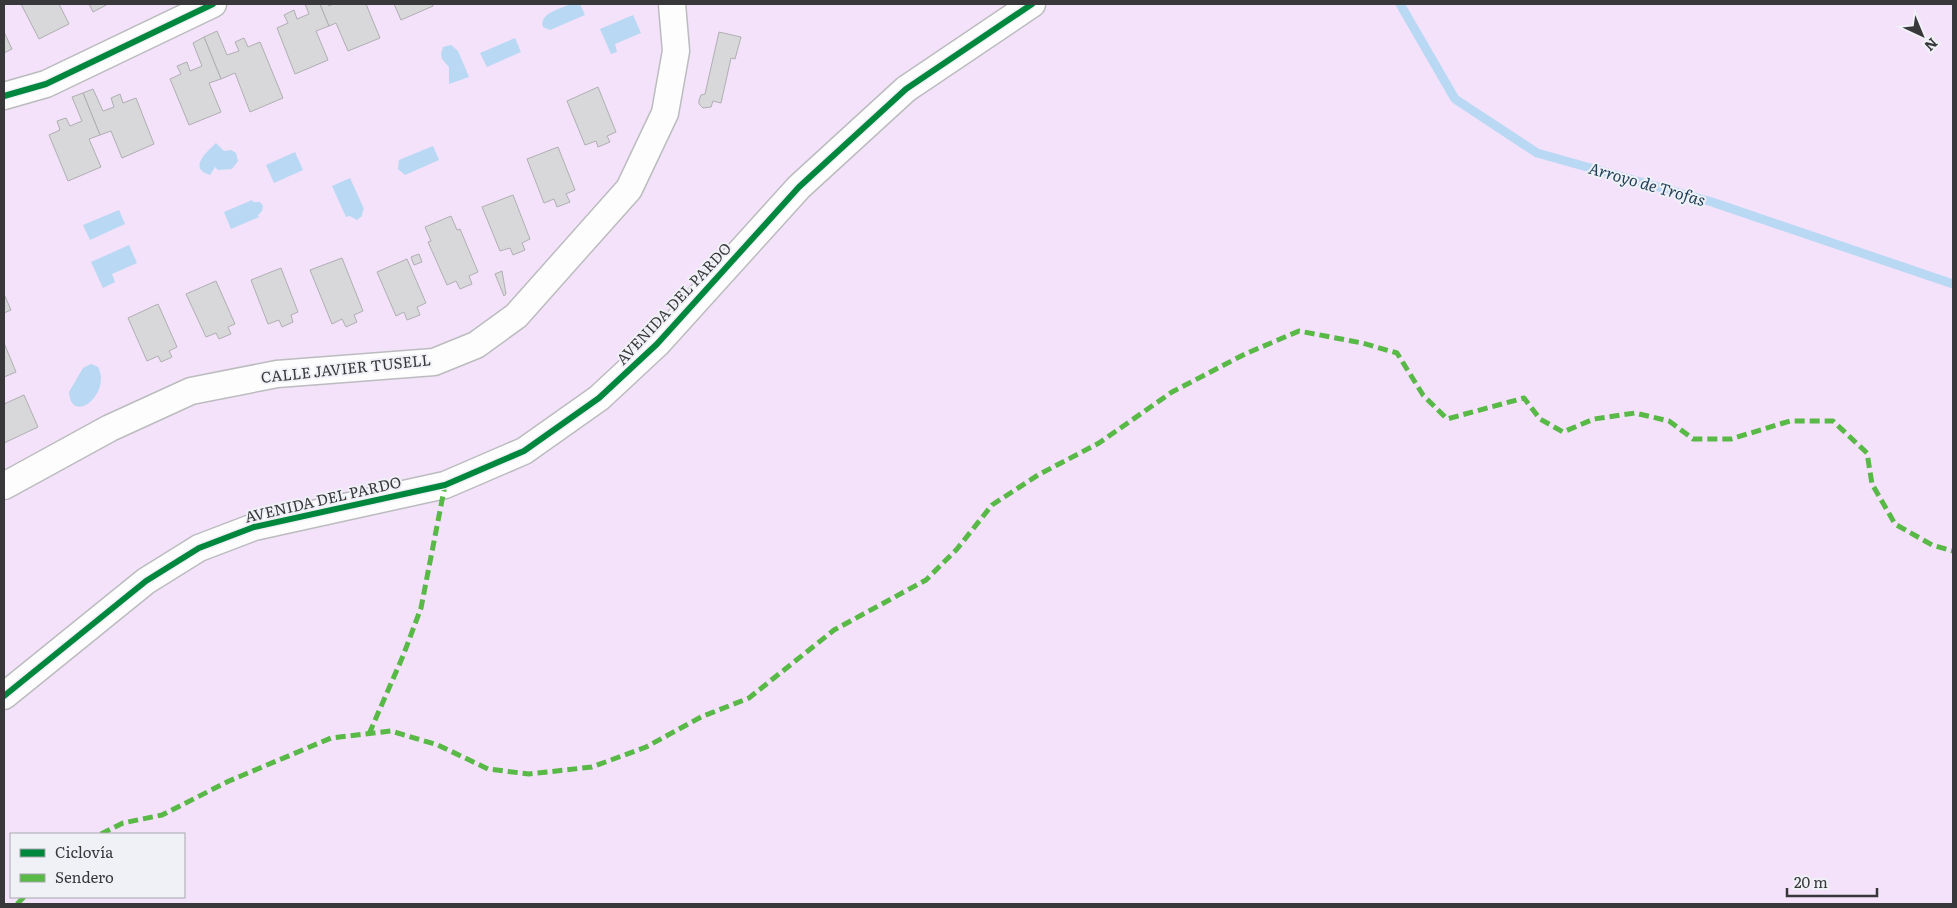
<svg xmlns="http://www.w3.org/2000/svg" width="1957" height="908" viewBox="0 0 1957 908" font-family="Literata,serif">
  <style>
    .green { fill: #f3e2fa; fill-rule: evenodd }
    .water { fill: #b8d8f3 }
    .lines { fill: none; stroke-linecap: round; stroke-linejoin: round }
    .stream { stroke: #b8d8f3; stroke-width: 9 }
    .building { fill: #d8d8db; stroke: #afafb2 }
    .minor-casing { stroke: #bbbcbe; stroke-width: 29 }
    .minor { stroke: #fdfdfe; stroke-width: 26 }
    .quiet { stroke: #58b947; stroke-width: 5; stroke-dasharray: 10 5; stroke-linecap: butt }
    .cycleway-casing { stroke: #f0f1f7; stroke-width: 9 }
    .cycleway { stroke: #00873e; stroke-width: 6 }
    .labels { text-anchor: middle; stroke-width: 4; stroke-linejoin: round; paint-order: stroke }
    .street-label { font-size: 15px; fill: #38383a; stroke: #f0f1f7 }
    .water-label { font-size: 16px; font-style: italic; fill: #1c3e57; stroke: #f0f1f7 }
  </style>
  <rect width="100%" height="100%" fill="#f1f2f6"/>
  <!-- green -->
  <path class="green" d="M4,4h1949v900h-1949zM11,834h173v63h-173z"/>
  <!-- water -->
  <g class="water">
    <path d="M571,4h9l5,11 -35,15 -7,-3c-4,-14 17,-18 28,-23z"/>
    <path d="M633,15l8,18 -26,11 2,8 -6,2 -11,-25z"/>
    <path d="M515,38l6,14 -34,15 -7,-14z"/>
    <path d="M451,45l7,6 11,26 -20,7v-17l-7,-8 -1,-5 2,-7z"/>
    <path d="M216,143l8,8 7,-1 5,3 2,8 -6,8 -14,1 -3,-3 -5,8c-23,-7 -2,-24 6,-32z"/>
    <path d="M433,146l6,14 -34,15 -7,-6 1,-9z"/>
    <path d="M295,152l8,18 -29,13 -8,-18z"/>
    <path d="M350,178l14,31 -1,1 -1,6 -5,4 -7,-4 -4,1 -14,-31z"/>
    <path d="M252,200l1,2h7l3,4 -1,5 -4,4 1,2 -28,12 -7,-17z"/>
    <path d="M119,210l6,14 -35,16 -7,-15z"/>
    <path d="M129,245l8,18 -25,11 3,8 -12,6 -12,-26z"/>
    <path d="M91,364l7,3c14,27 -27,59 -29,25l14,-24z"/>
  </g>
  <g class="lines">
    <!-- stream -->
    <path class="stream" d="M1400,4l55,95 82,54 175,49 241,82"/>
  </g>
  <!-- building -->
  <g class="building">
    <path d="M21,4h38l10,20 -30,15z"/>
    <path d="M89,4h19l-15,8z"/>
    <path d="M305,4h15l9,22 -13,5 12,29 -33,14 -18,-46 11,-5 -4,-8 10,-5 3,9 12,-5z"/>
    <path d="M320,4h8l1,2 4,-2h33l14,34 -32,13 -12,-28 -7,3z"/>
    <path d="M394,4h38l1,2 -32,14z"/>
    <path d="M217,31l10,24 12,-4 -4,-9 9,-4 4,9 12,-5 23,56 -33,14 -15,-39 -14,6 -17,-42z"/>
    <path d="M4,32l8,17 -8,4z"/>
    <path d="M719,32l22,5 -6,22 -4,-1 -10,45 -8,-2 -2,6 -8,1 -4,-4v-4l2,-5 4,-1z"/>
    <path d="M204,37l17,42 -12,4 12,29 -32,13 -19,-46 11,-5 -4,-8 10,-4 3,9 12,-5 -9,-23z"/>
    <path d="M598,87l18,45 -9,4 3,6 -12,5 -2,-6 -11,4 -18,-44z"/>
    <path d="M93,89l10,22 11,-4 -3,-9 9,-4 3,9 13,-5 18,46 -32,14 -11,-27 -11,4 -17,-42z"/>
    <path d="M83,93l17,42 -11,4 12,28 -33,14 -19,-46 11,-5 -3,-9 9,-3 4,8 12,-5 -10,-24z"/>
    <path d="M558,147l17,43 -9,4 4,8 -13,5 -3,-8 -10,4 -17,-44z"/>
    <path d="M513,195l17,44 -8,4 3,7 -12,5 -3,-7 -10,3 -18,-44z"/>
    <path d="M451,216l6,14 3,-1 18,43 -9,4 3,8 -12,5 -4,-8 -9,4 -19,-43 3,-1 -6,-14z"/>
    <path d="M419,254l3,8 -8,3 -3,-8z"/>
    <path d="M342,258l21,53 -9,4 3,7 -11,5 -4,-8 -10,5 -22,-54z"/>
    <path d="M407,259l19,44 -9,4 3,8 -13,5 -3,-8 -8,4 -19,-44z"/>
    <path d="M281,268l17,44 -7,3 2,7 -11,5 -3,-7 -11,4 -17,-44z"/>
    <path d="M502,271l4,23 -2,2 -9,-22z"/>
    <path d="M216,281l19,43 -7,3 3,7 -12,5 -3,-6 -10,4 -20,-43z"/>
    <path d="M4,294l7,16 -7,3z"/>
    <path d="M158,304l19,43 -8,4 3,6 -11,5 -3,-6 -11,5 -19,-43z"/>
    <path d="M4,343l12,29 -12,5z"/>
    <path d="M24,395l14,32 -34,16v-39z"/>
  </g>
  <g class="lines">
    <defs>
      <g id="minor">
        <path d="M4,96l42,-12 167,-80"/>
        <path d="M4,486l106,-58 81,-37 86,-17 157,-12 42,-17 40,-29 113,-127 36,-76 11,-62 -4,-47"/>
        <path d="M4,696l142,-115 53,-33 55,-21 191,-42 79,-34 75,-53 58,-54 142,-157 107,-98 126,-85"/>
      </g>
    </defs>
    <!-- minor casing -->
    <use href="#minor" class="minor-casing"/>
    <!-- minor -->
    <use href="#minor" class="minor"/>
    <!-- quiet -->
    <g class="quiet">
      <path d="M369,734l34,-78 18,-48 24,-123"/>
      <path d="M101,834l22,-11 39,-8 67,-34 102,-43 60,-7 47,14 50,24 41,5 63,-7 54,-20 55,-30 48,-19 85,-68 92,-50 31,-31 35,-44 46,-30 61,-32 73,-51 73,-38 54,-23 63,12 35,10 26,42 24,24 77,-21 16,21 23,13 31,-13 41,-6 34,8 24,18h38l59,-18h43l34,32 5,31 23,40 37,21 21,6"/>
      <path d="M17,904l7,-7"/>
    </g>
    <defs>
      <g id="cycleway">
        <path d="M4,96l42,-12 167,-80"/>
        <path d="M4,696l142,-115 53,-33 55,-21 191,-42 79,-34 75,-53 58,-54 142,-157 107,-98 126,-85"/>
      </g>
    </defs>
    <!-- cycleway casing -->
    <use href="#cycleway" class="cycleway-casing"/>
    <!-- cycleway -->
    <use href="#cycleway" class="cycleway"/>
  </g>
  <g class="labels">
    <!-- street labels -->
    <g class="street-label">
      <text transform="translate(674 304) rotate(-47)" y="5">AVENIDA DEL PARDO</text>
      <text transform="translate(346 369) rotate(-6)" y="5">CALLE JAVIER TUSELL</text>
      <text transform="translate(323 500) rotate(-13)" y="5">AVENIDA DEL PARDO</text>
    </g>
    <!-- water labels -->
    <g class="water-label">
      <text transform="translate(1647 184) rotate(16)" y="6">Arroyo de Trofas</text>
    </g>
  </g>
  <!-- border -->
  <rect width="1957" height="908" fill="none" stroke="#38383a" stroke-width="10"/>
  <!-- legend -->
  <rect x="10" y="833" width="175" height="65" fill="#f0f1f7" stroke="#a6a7ab"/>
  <rect x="20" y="849" width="25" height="8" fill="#00873e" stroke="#a6a7ab"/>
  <text x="55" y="858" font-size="15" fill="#38383a">Ciclovía</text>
  <rect x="20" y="874" width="25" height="8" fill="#58b947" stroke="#a6a7ab"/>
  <text x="55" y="883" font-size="15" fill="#38383a">Sendero</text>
  <!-- north arrow -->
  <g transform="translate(1922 35) rotate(136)" stroke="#f0f1f7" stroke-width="4" paint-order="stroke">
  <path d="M0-4L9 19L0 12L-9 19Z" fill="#38383a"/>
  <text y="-8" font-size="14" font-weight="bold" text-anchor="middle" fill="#38383a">N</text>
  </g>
  <!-- scale -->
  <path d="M1787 888v8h90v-8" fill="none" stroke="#38383a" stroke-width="2.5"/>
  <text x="1794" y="888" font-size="15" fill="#38383a" stroke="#f0f1f7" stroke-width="4" paint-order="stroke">20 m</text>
</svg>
